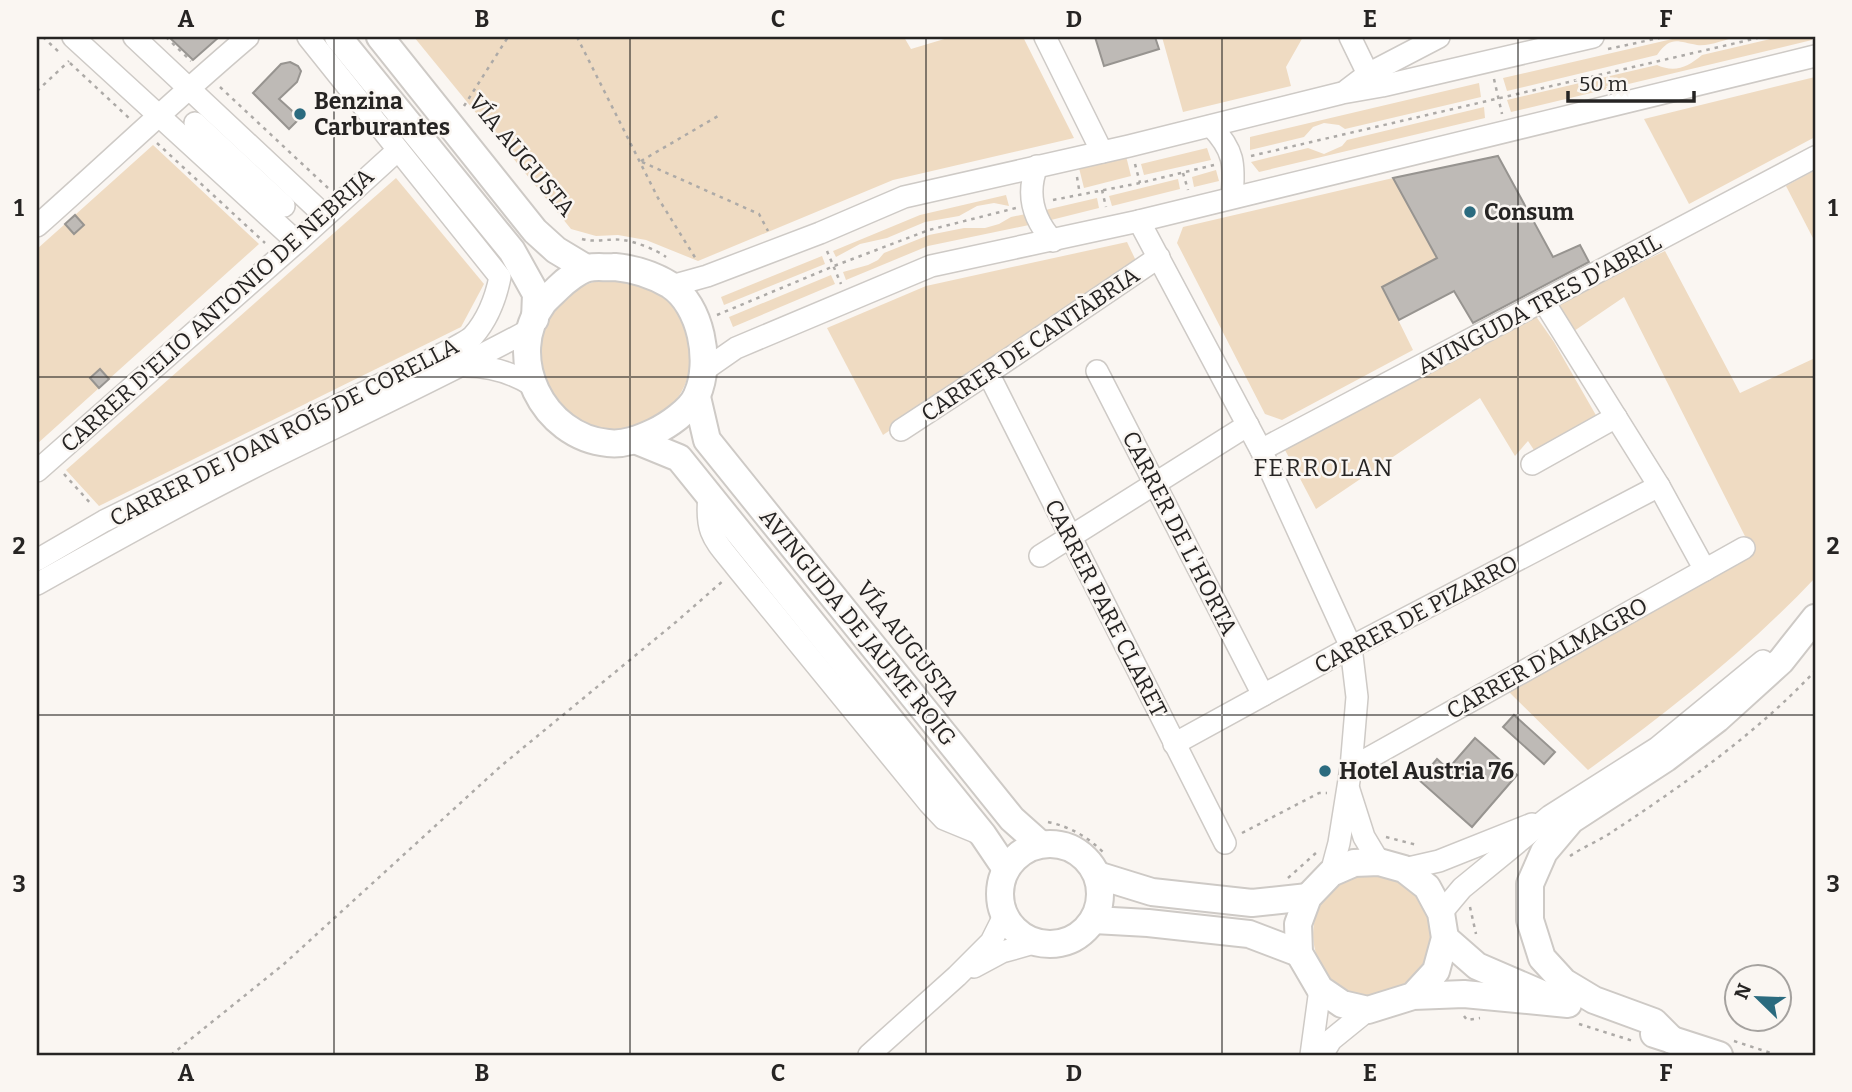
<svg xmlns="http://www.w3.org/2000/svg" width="1852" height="1092" viewBox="0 0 1852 1092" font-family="Bitter,serif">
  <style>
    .green { fill: #efdbc2 }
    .building { fill: #bebab6; stroke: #979490; stroke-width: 2 }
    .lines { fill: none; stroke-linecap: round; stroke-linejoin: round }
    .minor-casing { stroke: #cecac6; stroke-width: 24 }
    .major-casing { stroke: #cecac6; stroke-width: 30 }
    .path { stroke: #adaaa7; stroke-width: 2.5; stroke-dasharray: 3.5 5; stroke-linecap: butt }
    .minor { stroke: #fff; stroke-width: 21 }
    .major { stroke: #fff; stroke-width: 26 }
    .grid { fill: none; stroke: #262423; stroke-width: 2; stroke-opacity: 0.55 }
    .poi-dot { fill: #2b6b7f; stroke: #faf6f2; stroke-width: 2.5 }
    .labels { text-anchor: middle; stroke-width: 5; stroke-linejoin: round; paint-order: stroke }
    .poi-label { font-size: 23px; font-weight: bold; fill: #262423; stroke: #faf6f2; text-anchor: start }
    .street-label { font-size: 23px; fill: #262423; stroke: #faf6f2 }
    .neighbourhood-label { font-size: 24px; letter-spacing: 2px; fill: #262423; stroke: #faf6f2 }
    .neatline { fill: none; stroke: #262423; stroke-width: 2.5 }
    .grid-label { font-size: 23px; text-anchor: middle; font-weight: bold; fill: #262423 }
  </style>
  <rect width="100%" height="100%" fill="#faf6f2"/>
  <!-- green -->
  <g class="green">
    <path d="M414,37h490l7,12 40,-12h72l51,101 -181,42 -195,81 -52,-21 -28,-5 -22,1 -25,-7z"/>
    <path d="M1162,37h141l-17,30 5,19 -108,26z"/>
    <path d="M1681,37h56c-11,2 -29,10 -40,8 -19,-3 -26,-10 -40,10l-150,36 -4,-13z"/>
    <path d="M1779,37h33v3l-301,72 -4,-12 150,-35c18,8 31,2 45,-10z"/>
    <path d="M1815,77v60l-126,67 -45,-85z"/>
    <path d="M1479,83l2,14 -136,32 -6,-4 -15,-2 -11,4 -9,10 -54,13v-13z"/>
    <path d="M1484,107l1,11 -226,54 -8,-10 57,-14 16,6 18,-8 5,-6z"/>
    <path d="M153,145l106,99 -150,135 -18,-1 8,10 -62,56v-195l28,-25 19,1 -9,-10z"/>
    <path d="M1207,148l4,12 -67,15 -3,-11z"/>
    <path d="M1125,152l6,24 -47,12 -6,-24z"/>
    <path d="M1216,170l3,11 -25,6 -2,-10z"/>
    <path d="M1815,170v72l-29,-56z"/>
    <path d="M396,178l88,106 -23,43 -362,179 -33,-36z"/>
    <path d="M1393,178l44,80 -55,29 31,63 -131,70 -17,-6 -88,-171 6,-16z"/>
    <path d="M1178,179l2,10 -68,17 -3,-10z"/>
    <path d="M1006,195l3,11 -15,-3 -17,3 -18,10 -34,6 -38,16 -27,6 -24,13 -3,-6 87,-36z"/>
    <path d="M1097,198l2,10 -52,13 -6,-10z"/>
    <path d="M1026,214l3,11 -101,21 -82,34 -3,-8 25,-7 10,-5 6,-7 45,-18 35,-7h21l14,-4 12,-7z"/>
    <path d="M1127,242l10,21 -254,172 -56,-107 99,-42z"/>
    <path d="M1665,251l75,142 75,-35v220c-69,73 -146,133 -227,192l-79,-78 244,-140 -129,-255 -50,34 -19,-27z"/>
    <path d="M822,256l3,8 -101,41 -3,-8z"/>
    <path d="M831,275l4,9 -102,43 -4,-10z"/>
    <circle cx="615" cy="355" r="76"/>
    <path d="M1535,315l19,27 43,75 -61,36 -8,-12 -13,15 -35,-58 -164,111 -31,-59z"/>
    <path d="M1366,873h20l35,18 17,36 -20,56c-12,5 -27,15 -40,16 -10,2 -22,-3 -31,-8 -37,-19 -46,-72 -15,-101 11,-9 22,-13 34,-17z"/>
  </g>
  <!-- building -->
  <g class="building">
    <path d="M169,37h50l-26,23z"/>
    <path d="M1095,37h60l4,12 -55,17z"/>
    <path d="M290,62l8,4 3,5 -4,11 -18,17 21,19 -11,11 -36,-36 28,-29z"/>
    <path d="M1498,156l55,101 27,-12 9,17 -116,61 -19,-32 -55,29 -17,-33 55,-29 -44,-80z"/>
    <path d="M75,215l9,10 -10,9 -9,-10z"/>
    <path d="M100,369l9,10 -10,9 -9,-10z"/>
    <path d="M1514,715l41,37 -11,12 -41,-37z"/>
    <path d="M1475,738l42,37 -45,52 -53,-47 18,-21 11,10z"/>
  </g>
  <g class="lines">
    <defs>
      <g id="minor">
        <path d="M73,37l224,205"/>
        <path d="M134,37l191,179"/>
        <path d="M1045,37l57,115"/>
        <path d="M1350,37l18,37 10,9"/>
        <path d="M1347,90l21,-16 71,-37"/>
        <path d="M195,123l89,83"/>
        <path d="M1211,126c23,24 24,38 21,71"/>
        <path d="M1037,166c-11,28 -4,53 16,75"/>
        <path d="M1139,221l122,229 90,197 6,50 -6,71 -12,75 -8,30"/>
        <path d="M37,226c71,-63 139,-128 211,-189"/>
        <path d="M671,286l36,-10 113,-43 84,-36 225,-51 213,-53 40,-7 211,-49"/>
        <path d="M1544,302l115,184 46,84"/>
        <path d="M465,366c25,0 46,6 67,19"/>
        <path d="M703,371l33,-23 195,-82 208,-45 676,-165"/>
        <path d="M1097,371l166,324"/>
        <path d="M988,373l237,470"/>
        <path d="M901,430l87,-57 171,-116"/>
        <path d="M1261,450l554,-293"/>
        <path d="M1532,464l84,-47"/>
        <path d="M37,471l260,-229 101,-92"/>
        <path d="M709,495c-4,39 5,44 28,73l192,235 15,16 39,16"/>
        <path d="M1040,556l208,-131"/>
        <path d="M37,560l67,-39 350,-173c6,-4 14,-7 19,-12 14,-16 23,-39 27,-59l-192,-240"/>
        <path d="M37,584c77,-43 154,-86 233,-125 88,-43 176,-84 261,-130"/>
        <path d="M1174,744l177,-97 308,-161"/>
        <path d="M1351,768l393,-220"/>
        <path d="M1349,790l15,47 15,25"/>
        <path d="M1404,869l35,-8 93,-37"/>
        <path d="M1441,913l21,-25 88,-72 107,-68 106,-87"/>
        <path d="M974,967l28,-15 32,-9"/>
        <path d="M869,1055l88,-79 34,-34 13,-26"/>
        <path d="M1311,1055l9,-66"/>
        <path d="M1322,1055l9,-15 37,-30"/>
      </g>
      <g id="major">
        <path d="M338,37l174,214 24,43 -1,25"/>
        <path d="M380,37l155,194 21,19 30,18"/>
        <path d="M615,267c20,2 37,7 55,18 31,20 42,77 27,110 -6,15 -30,31 -43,37 -15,7 -30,13 -46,11 -65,-6 -105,-86 -65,-140 4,-5 10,-10 15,-15 7,-7 21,-18 30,-20 9,-2 18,0 27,-1z"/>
        <path d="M697,397l10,43 305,379 28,25"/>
        <path d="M635,440l44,18 304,377 23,34"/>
        <circle cx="1050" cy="894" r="50"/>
        <path d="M1097,875l55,17 100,11 56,-6"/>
        <path d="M1094,920l54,3 101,11 50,19"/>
        <path d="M1445,938l32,28 65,28"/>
        <path d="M1413,996l23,-25 9,-33 -4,-25 -14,-26 -23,-18 -25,-7 -25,1 -23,10 -23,24 -10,27 1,29 21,36 22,15 26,6 45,-14 51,-2 104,10"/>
        <path d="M1654,1034l65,21"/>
        <path d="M1672,1040l-18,-18 -60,-22 -30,-18 -22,-24 -12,-38v-36l14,-32 27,-32 95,-62 51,-39 64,-58 34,-43"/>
      </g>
    </defs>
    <!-- minor casing -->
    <use href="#minor" class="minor-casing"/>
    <!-- major casing -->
    <use href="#major" class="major-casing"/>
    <!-- path -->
    <g class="path">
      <path d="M43,37l17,16"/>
      <path d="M166,37l25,24"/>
      <path d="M577,37l81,161 38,61"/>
      <path d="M1608,49l56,-12"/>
      <path d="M70,63l59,55"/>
      <path d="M1494,79l8,35"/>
      <path d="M220,87l108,101"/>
      <path d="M37,91l32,-30"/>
      <path d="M464,106l44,-69"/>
      <path d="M157,143l108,100"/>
      <path d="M1251,156l511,-119"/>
      <path d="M641,161l77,-45"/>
      <path d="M642,162l117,52 9,17"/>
      <path d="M1135,164l5,19"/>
      <path d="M1183,173l5,17"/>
      <path d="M1077,177l3,18"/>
      <path d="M1102,190l4,17"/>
      <path d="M1053,200l87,-17 74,-18"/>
      <path d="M1815,204v22"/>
      <path d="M582,239c14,4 27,-1 41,1 13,2 32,9 43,17"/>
      <path d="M827,251l14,33"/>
      <path d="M717,315l117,-49 95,-36 87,-22"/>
      <path d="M64,474l28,31"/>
      <path d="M1048,822c23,5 40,15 57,32"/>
      <path d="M1242,833l77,-40h8"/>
      <path d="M1386,837l31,8"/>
      <path d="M1570,856c13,-9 29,-15 42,-24 71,-47 144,-98 203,-161"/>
      <path d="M1288,878l29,-26"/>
      <path d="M1470,907l6,27"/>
      <path d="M1464,1016l3,4 13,-2"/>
      <path d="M1579,1024l54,17"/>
      <path d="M1734,1041l43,14"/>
      <path d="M171,1055l113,-91 217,-198 175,-144 48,-42"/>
    </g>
    <!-- minor -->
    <use href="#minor" class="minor"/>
    <!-- major -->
    <use href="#major" class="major"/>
  </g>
  <!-- grid -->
  <path class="grid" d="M334,37v1018M630,37v1018M926,37v1018M1222,37v1018M1518,37v1018M37,377h1778M37,715h1778"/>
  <!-- markers -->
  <g class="poi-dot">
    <circle cx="300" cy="114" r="7"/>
    <circle cx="1470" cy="212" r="7"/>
    <circle cx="1325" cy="771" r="7"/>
  </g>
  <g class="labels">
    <!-- poi labels -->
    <g class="poi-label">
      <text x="314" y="109">Benzina<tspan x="314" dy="26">Carburantes</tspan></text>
      <text x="1484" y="220">Consum</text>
      <text x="1339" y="779">Hotel Austria 76</text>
    </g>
    <!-- street labels -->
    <g class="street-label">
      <text transform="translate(522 155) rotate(50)" y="8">VÍA AUGUSTA</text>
      <text transform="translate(1539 304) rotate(-28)" y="8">AVINGUDA TRES D'ABRIL</text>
      <text transform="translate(217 310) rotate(-42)" y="8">CARRER D'ELIO ANTONIO DE NEBRIJA</text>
      <text transform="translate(1030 344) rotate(-34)" y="8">CARRER DE CANTÀBRIA</text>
      <text transform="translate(284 432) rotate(-27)" y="8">CARRER DE JOAN ROÍS DE CORELLA</text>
      <text transform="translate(1180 533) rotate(63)" y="8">CARRER DE L'HORTA</text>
      <text transform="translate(1106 608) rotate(63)" y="8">CARRER PARE CLARET</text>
      <text transform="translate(1416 614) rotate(-28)" y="8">CARRER DE PIZARRO</text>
      <text transform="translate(858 627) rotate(51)" y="8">AVINGUDA DE JAUME ROIG</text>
      <text transform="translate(908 643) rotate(52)" y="8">VÍA AUGUSTA</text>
      <text transform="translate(1547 658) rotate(-29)" y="8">CARRER D'ALMAGRO</text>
    </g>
    <!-- neighbourhood labels -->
    <g class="neighbourhood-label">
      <text x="1324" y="476">FERROLAN</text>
    </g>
  </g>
  <!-- border -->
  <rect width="1852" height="1092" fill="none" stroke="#faf6f2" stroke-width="77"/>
  <!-- north arrow -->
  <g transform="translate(1758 998) rotate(293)"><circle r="33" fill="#faf6f2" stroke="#a5a29f" stroke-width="2"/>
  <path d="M0-5L12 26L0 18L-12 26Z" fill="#2b6b7f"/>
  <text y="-10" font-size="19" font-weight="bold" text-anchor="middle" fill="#262423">N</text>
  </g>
  <!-- scale -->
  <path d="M1568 91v10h126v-10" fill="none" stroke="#262423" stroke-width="3.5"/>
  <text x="1579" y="91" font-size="21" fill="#262423" stroke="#faf6f2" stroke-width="5" paint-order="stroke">50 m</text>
  <rect x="38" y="38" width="1776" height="1016" class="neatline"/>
  <g class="grid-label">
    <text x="186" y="27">A</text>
    <text x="482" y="27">B</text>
    <text x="778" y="27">C</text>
    <text x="1074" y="27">D</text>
    <text x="1370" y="27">E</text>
    <text x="1666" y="27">F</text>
    <text x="19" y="216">1</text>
    <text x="1833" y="216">1</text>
    <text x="19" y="554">2</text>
    <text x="1833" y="554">2</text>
    <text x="19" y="892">3</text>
    <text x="1833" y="892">3</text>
    <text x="186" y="1081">A</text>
    <text x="482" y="1081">B</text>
    <text x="778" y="1081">C</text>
    <text x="1074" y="1081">D</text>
    <text x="1370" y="1081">E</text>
    <text x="1666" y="1081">F</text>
  </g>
</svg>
